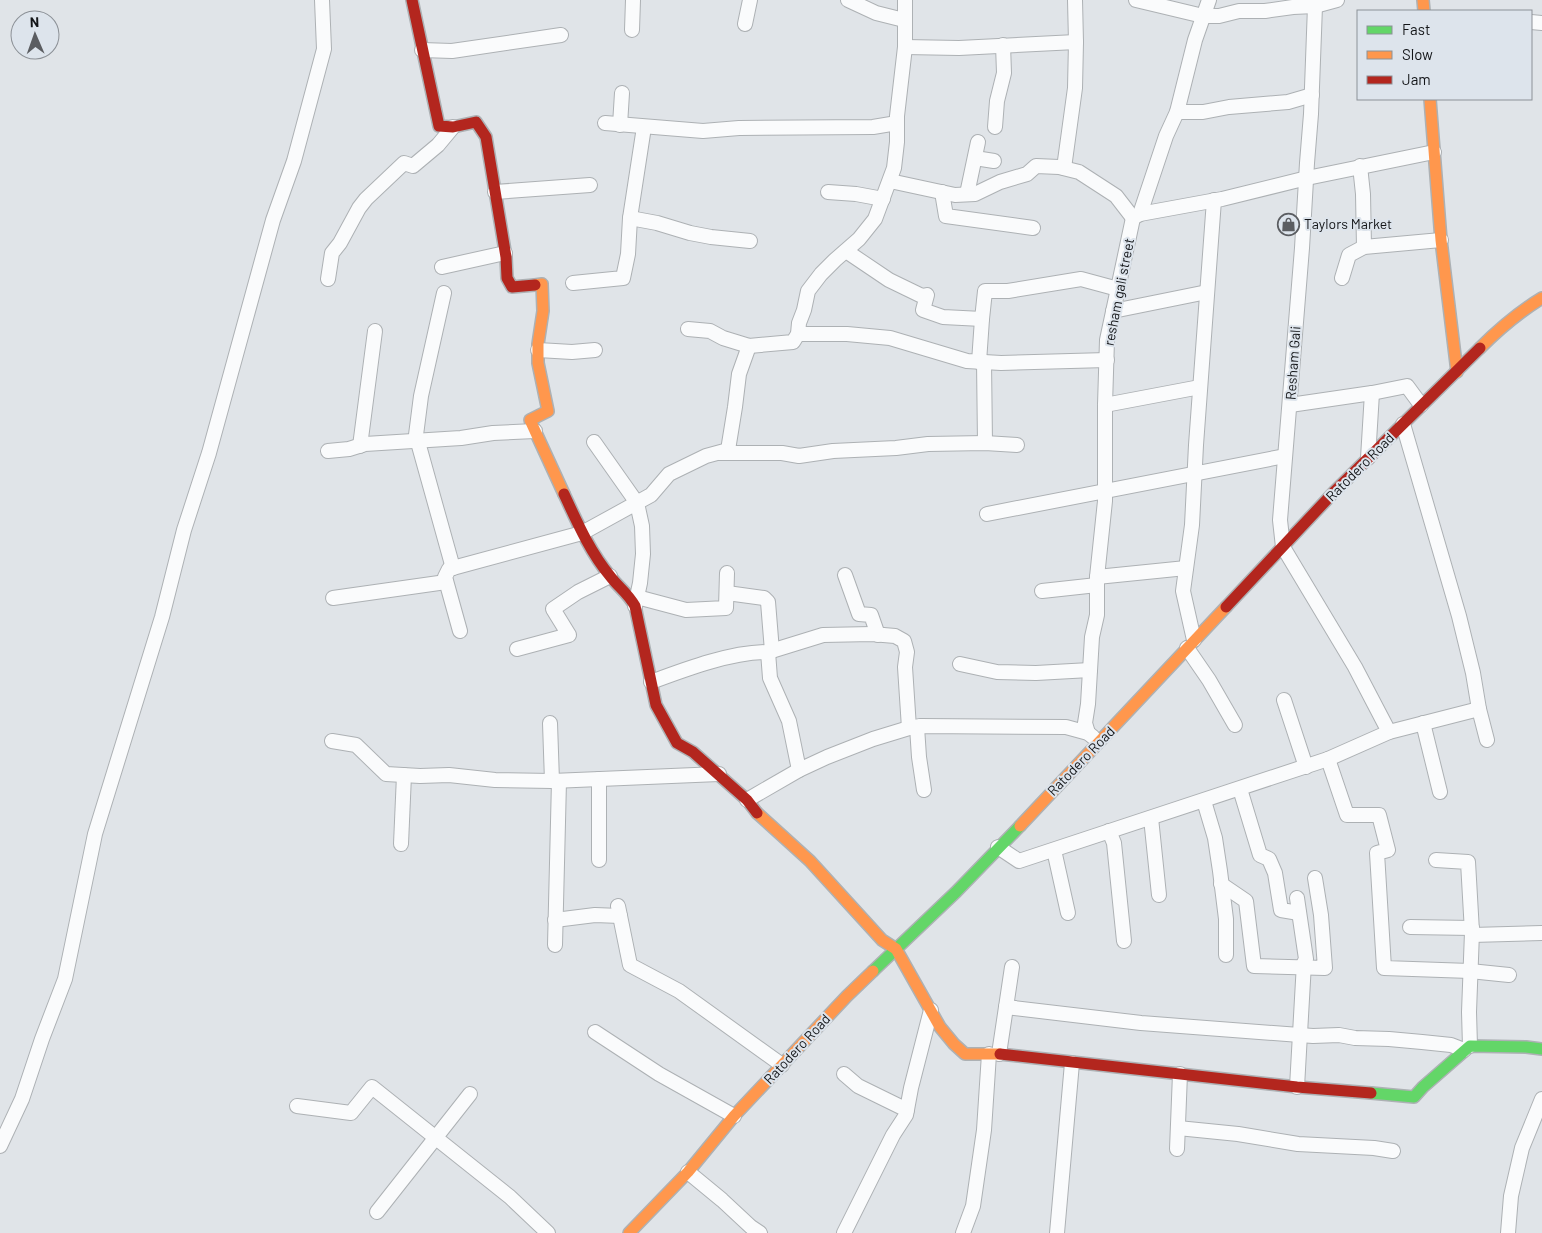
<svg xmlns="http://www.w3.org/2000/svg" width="1542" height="1233" viewBox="0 0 1542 1233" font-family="Barlow,sans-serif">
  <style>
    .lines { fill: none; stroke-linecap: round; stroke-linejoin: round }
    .street-casing { stroke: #adb1b4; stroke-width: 16 }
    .fast-casing { stroke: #adb1b4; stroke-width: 14 }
    .slow-casing { stroke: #adb1b4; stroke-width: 14 }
    .jam-casing { stroke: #adb1b4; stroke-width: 14 }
    .street { stroke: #fafbfc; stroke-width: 14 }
    .fast { stroke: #63d668; stroke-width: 11 }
    .slow { stroke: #ff974d; stroke-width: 11 }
    .jam { stroke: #b3261e; stroke-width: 11 }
    .labels { text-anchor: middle; stroke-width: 4; stroke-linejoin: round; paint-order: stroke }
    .poi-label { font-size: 14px; fill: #131518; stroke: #dde4ec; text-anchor: start }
    .street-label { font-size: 14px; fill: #131518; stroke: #dde4ec }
  </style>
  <rect width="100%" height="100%" fill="#e0e4e8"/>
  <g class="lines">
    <defs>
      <g id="street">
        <path d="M848,0l28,13 28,7"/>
        <path d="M1136,0l67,16h16l20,-5h26l28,-4 22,-1 22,-6"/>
        <path d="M1315,6l-4,108 -4,49 -5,85 -22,272 3,27 72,120 34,65"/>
        <path d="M1531,22l11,1"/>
        <path d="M745,24l5,-24"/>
        <path d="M632,30l1,-30"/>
        <path d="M905,47l54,1 117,-6"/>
        <path d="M422,50l30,1 109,-16"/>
        <path d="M1177,112h26l26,-5 59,-5 24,-7"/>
        <path d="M605,123l98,8 36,-3 134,-1 24,-4"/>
        <path d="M620,125l2,-32"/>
        <path d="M995,127l2,-26 7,-28 -1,-28"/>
        <path d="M975,158l19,3"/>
        <path d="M1360,166l3,28 1,53"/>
        <path d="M1064,168l11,-80 1,-46 -1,-42"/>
        <path d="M890,181l65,14 20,-1 25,-12 27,-8 9,-8 23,1 20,5 37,24 17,22"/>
        <path d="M495,192l95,-7"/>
        <path d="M828,192l28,2 27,5"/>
        <path d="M942,192l4,24 87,12"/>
        <path d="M967,194l11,-52"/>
        <path d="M1140,214l26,-78 11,-24 18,-72 14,-40"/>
        <path d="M630,218l27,5 33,10 21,4 39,4"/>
        <path d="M846,251l43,29 33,16 5,-1 -4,15 20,7 39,2 3,-28h23l73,-12 37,10"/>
        <path d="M442,267l63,-14"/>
        <path d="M1342,278l7,-23 15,-8 77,-7"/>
        <path d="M328,279l4,-26 8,-10 19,-35 7,-9 38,-36 9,3 25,-21 15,-18"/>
        <path d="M573,283l50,-5 5,-24 2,-36 14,-91"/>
        <path d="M444,293l-23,103 -5,39 37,133"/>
        <path d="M1113,311l94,-19"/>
        <path d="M688,329l22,2 13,7 26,8 44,-4 5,-8 1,-11 5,-13 4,-19 13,-17 14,-14 24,-21 16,-20 19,-51 3,-26v-26l8,-69v-47"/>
        <path d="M798,334h49l43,4 77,23 34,2 106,-3"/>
        <path d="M538,350l34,2 23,-2"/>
        <path d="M979,362l3,-43"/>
        <path d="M984,362l1,81"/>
        <path d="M1372,393l35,-7 14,19"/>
        <path d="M1105,405l95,-18"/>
        <path d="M1290,405l82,-12 -4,65"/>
        <path d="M1403,424l56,192 14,57 6,36 8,31"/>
        <path d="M594,442l43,61 5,23 1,28 -3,29 -5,23"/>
        <path d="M360,446l15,-115"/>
        <path d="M328,451l21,-2 16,-5 96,-6 32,-5 42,-2"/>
        <path d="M719,453h63l17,3 34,-5 63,-3 32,-4 57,-1 32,2"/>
        <path d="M987,514l298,-58"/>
        <path d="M845,575l14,39 12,1 7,20"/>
        <path d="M1097,577l89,-9"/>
        <path d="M1042,591l55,-6"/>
        <path d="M727,593l37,5 4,4 4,49"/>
        <path d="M637,597l49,13 40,-2 1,-35"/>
        <path d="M333,598l113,-16"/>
        <path d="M460,631l-15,-54 4,-8 133,-36 69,-38 18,-21 37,-18 22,-6 7,-43 4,-33 10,-28"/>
        <path d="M1194,640l-11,-49 9,-66 4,-80 18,-245"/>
        <path d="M1187,648l22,32 26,45"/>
        <path d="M517,649l52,-14 -16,-26 25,-17 32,-16"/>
        <path d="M768,652l55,-17 49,-1 23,2 9,5 3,11 -2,15 4,61"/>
        <path d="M960,664l37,8 39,1 54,-3"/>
        <path d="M651,682c35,-13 80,-30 117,-30l2,26 19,43 10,49"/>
        <path d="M1284,700l22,67"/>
        <path d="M550,723l2,58"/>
        <path d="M1423,723l17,69"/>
        <path d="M917,727l2,30 5,33"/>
        <path d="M1088,733l-3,-10 3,-19 4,-67 5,-22v-38l8,-76v-96l2,-65 26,-122 7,-4 82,-15 85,-21 127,-26"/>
        <path d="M332,741l24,4 30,29 34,2 29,-1 46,5 57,1 167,-7"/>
        <path d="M1328,759l19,56h32l9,35 -11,3 7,115 86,3 39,4"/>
        <path d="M1240,789l20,66 9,4 6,14 6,37 18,3"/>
        <path d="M747,800l52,-30 28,-13 46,-18 36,-11 11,-2 146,1 22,6 5,4"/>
        <path d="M1204,801l11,37 5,33 6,48v36"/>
        <path d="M1151,818l8,77"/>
        <path d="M1109,831l5,12 10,98"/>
        <path d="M401,844l3,-69"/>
        <path d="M998,847l21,14 309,-102 61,-27 90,-23"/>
        <path d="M1054,850l14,63"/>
        <path d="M599,860v-81"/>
        <path d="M1436,860l32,2 4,70 -3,80 1,34"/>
        <path d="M1221,884l25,17 8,65 71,2 -4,-53 -6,-37"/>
        <path d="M1297,898l9,61 -2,4 -7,124"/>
        <path d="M618,906l12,59 49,26 103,74"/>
        <path d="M555,920l40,-5 25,1"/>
        <path d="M1410,927l62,1"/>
        <path d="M1472,935l70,-2"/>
        <path d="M555,945l4,-164"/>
        <path d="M1006,1007l135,16 172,13 26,-1 16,3 34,1 33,3 29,3 13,5"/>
        <path d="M595,1032l64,42 75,42"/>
        <path d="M999,1054l13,-87"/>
        <path d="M844,1074l14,12 49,24"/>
        <path d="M297,1106l54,7 21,-26 138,110 38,36"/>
        <path d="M1178,1128l60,6 60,10 76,4 19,3"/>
        <path d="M0,1146l22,-47 20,-60 23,-60 30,-145 67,-217 22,-87 25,-77 64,-233 21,-59 30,-112 -2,-49"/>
        <path d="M1177,1149l3,-75"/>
        <path d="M688,1172l34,28 29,27 9,6"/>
        <path d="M377,1212l93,-118"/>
        <path d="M844,1233l49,-98 13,-20 5,-27 20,-78"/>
        <path d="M963,1233l10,-27 11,-76 5,-76"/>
        <path d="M1057,1233l15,-170"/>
        <path d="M1508,1233l3,-37 11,-48 20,-49"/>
      </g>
      <g id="fast">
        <path d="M873,971l83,-79 64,-66"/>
        <path d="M1371,1093l43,4 9,-10 47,-41 56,1 16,2"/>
      </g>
      <g id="slow">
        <path d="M1423,0l1,11"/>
        <path d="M1430,99l11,141 16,132"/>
        <path d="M535,285l7,-1 1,27 -5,33v19l10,48 -18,9 34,74"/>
        <path d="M1480,348c20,-20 39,-36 62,-50"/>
        <path d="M757,813l53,48 72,79 14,9 44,78 14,17 11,10h35"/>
        <path d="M1020,826l206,-219"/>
        <path d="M629,1233l59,-61 46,-56 113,-120 26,-25"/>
      </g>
      <g id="jam">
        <path d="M412,0l27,126 14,1 23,-5 10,15 20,120 1,21 5,9 23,-2"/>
        <path d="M564,494c13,28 26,58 46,82 9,12 17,16 25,30l21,99 21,38 16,9 54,48 10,13"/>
        <path d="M1226,607l108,-115 146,-144"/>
        <path d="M1000,1054l297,33 74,6"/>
      </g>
    </defs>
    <!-- street casing -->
    <use href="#street" class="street-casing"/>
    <!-- fast casing -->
    <use href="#fast" class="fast-casing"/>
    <!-- slow casing -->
    <use href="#slow" class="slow-casing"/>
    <!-- jam casing -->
    <use href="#jam" class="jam-casing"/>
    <!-- street -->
    <use href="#street" class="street"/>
    <!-- fast -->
    <use href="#fast" class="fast"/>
    <!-- slow -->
    <use href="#slow" class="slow"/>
    <!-- jam -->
    <use href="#jam" class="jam"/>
  </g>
  <!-- icons -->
  <defs>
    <symbol id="shop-ring" viewBox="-11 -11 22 22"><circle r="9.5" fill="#dde4ec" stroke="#5b5d61" stroke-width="1.5"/><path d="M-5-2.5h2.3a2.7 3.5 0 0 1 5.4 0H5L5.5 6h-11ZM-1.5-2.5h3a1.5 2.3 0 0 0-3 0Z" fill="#5b5d61"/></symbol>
  </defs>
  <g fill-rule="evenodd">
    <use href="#shop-ring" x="1276" y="212" width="25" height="25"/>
  </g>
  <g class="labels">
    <!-- poi labels -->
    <g class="poi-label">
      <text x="1304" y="229">Taylors Market</text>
    </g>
    <!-- street labels -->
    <g class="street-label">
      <text transform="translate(1119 292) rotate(-79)" y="5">resham gali street</text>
      <text transform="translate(1293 363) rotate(-86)" y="5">Resham Gali</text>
      <text transform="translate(1360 467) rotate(-45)" y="5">Ratodero Road</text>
      <text transform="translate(1081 761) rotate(-46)" y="5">Ratodero Road</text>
      <text transform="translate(797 1049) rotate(-47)" y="5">Ratodero Road</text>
    </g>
  </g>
  <!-- legend -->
  <rect x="1357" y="10" width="175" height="90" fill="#dde4ec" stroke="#8c9197"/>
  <rect x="1367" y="26" width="25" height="8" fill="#63d668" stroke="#8c9197"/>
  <text x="1402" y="35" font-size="15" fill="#131518">Fast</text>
  <rect x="1367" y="51" width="25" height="8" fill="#ff974d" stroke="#8c9197"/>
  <text x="1402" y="60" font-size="15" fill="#131518">Slow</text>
  <rect x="1367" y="76" width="25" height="8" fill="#b3261e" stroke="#8c9197"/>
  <text x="1402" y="85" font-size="15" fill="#131518">Jam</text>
  <!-- north arrow -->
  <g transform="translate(35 35) rotate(358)"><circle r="24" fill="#dde4ec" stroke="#8c9197"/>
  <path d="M0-4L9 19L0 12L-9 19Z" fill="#5b5d61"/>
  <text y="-8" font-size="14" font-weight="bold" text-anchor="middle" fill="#131518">N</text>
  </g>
</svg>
